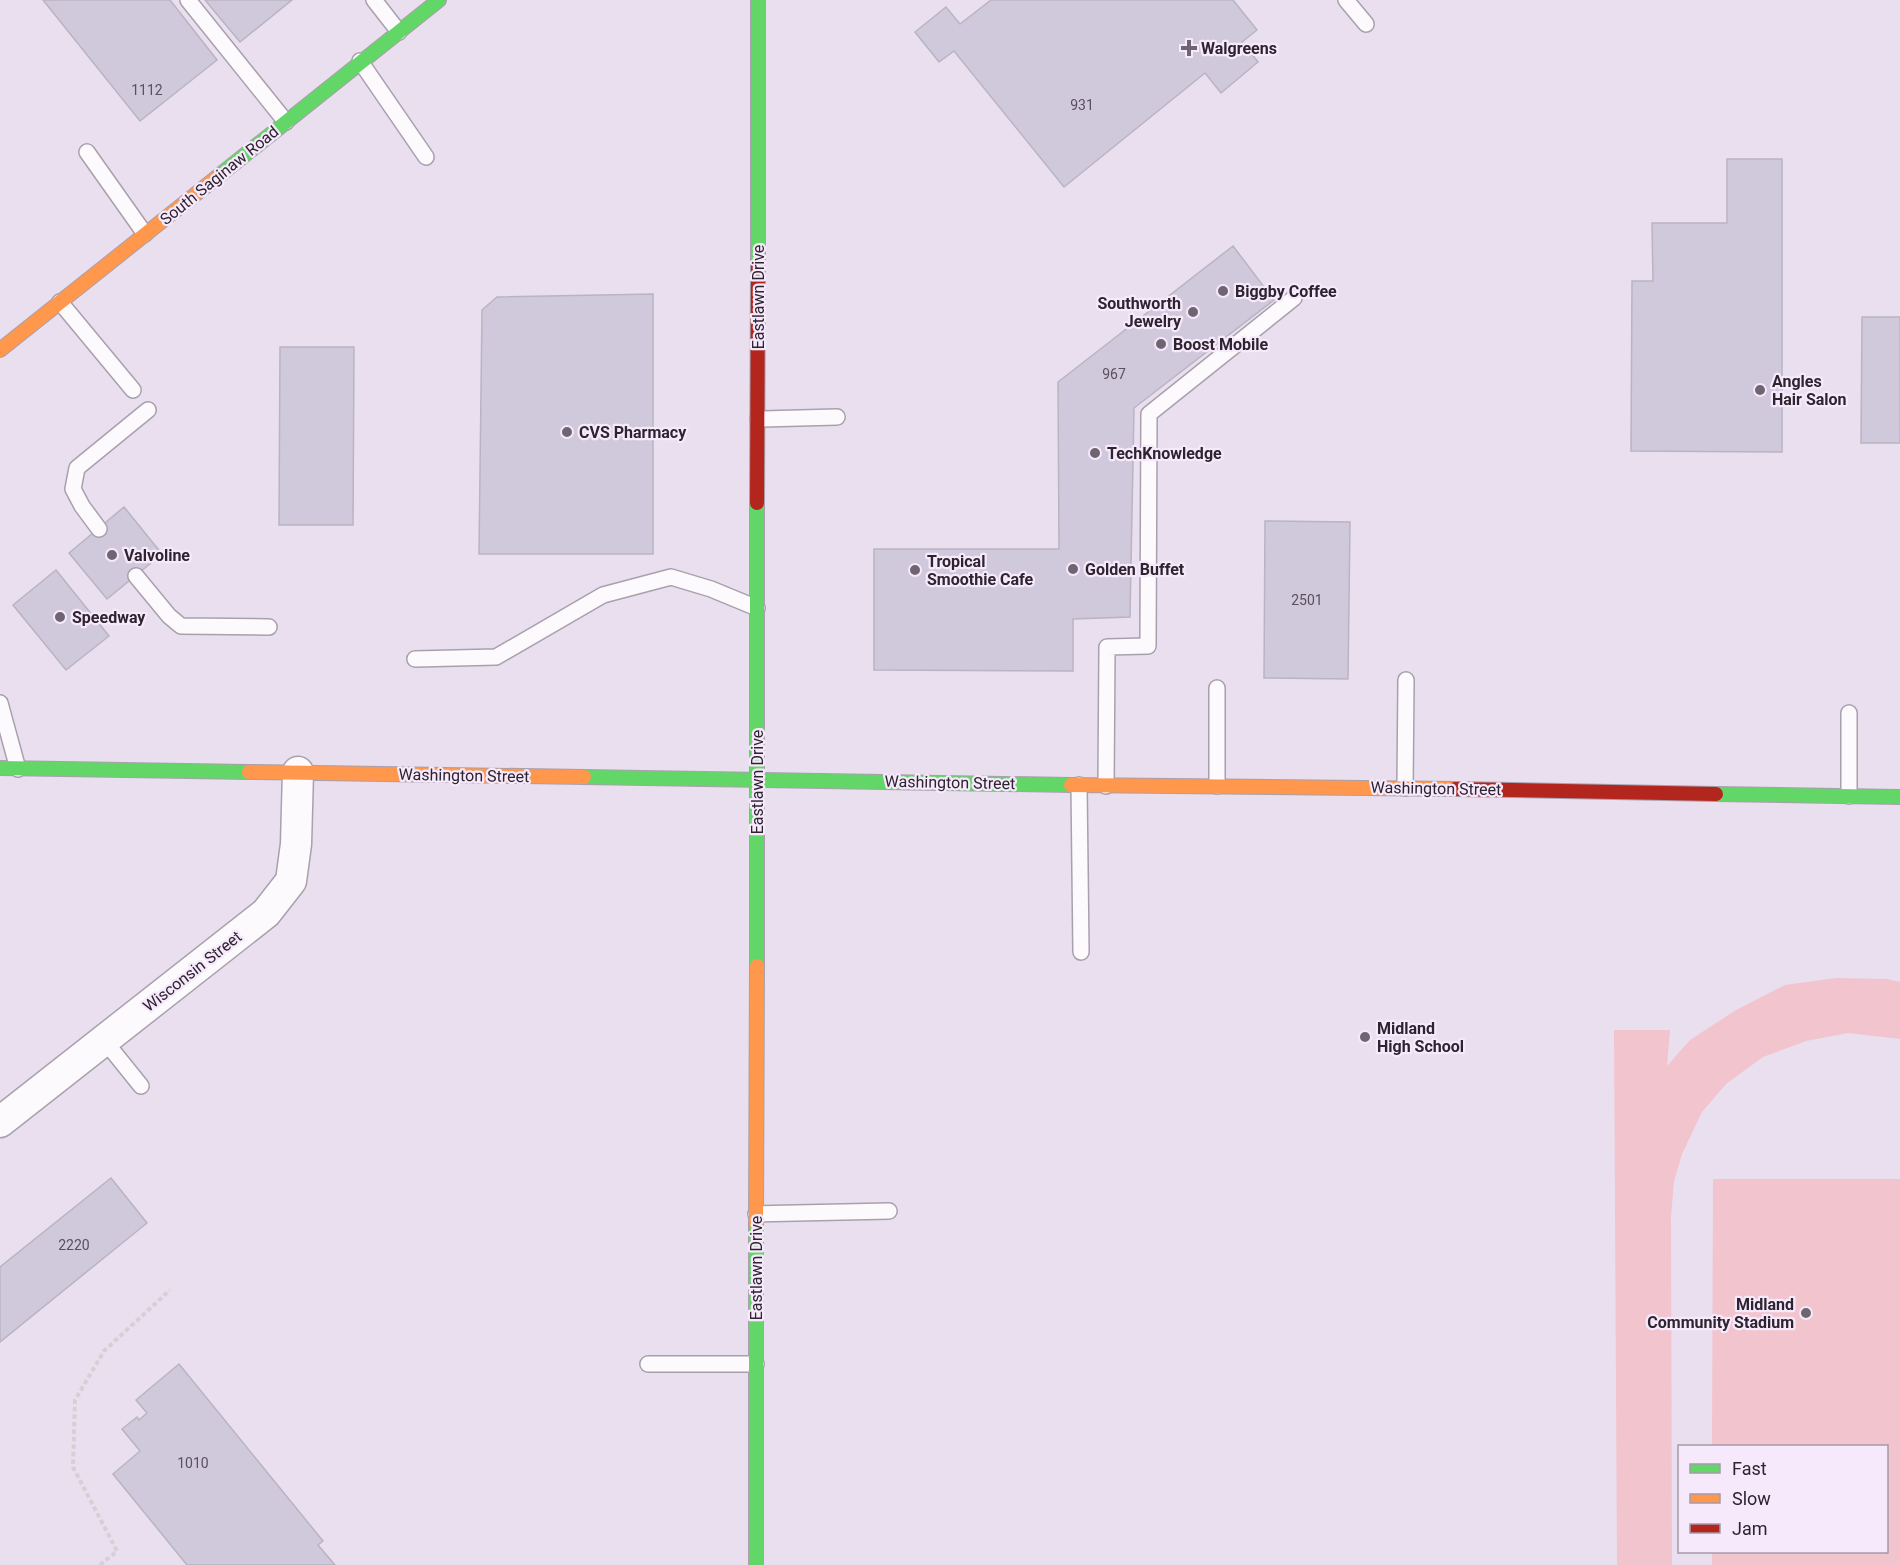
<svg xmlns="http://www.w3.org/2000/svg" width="1900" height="1565" viewBox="0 0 1900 1565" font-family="Roboto,sans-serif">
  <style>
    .green { fill: #f2c4cd }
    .building { fill: #d0c9dc; stroke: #b9b4c1; stroke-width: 1.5 }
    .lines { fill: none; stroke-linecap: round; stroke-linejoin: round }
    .lane-casing { stroke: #a9a0ad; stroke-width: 18 }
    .street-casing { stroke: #a9a0ad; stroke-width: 33 }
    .fast-casing { stroke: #a9a0ad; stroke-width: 16 }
    .slow-casing { stroke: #a9a0ad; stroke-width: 16 }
    .jam-casing { stroke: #a9a0ad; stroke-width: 16 }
    .path { stroke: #d4d1d5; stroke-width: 4; stroke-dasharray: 4.5 3; stroke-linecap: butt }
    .lane { stroke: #fcfafd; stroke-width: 15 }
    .street { stroke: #fcfafd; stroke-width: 30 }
    .fast { stroke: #63d668; stroke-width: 14 }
    .slow { stroke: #ff974d; stroke-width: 14 }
    .jam { stroke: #b3261e; stroke-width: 14 }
    .poi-dot { fill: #6f6572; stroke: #f6e9fb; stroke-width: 2 }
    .labels { text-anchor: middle; stroke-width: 4.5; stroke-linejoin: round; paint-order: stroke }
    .number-label { font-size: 14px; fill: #58505d }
    .poi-label { font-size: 16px; font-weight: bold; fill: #2d242f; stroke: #f6e9fb; text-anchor: start }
    .street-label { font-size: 16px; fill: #2d242f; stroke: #f6e9fb }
  </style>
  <rect width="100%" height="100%" fill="#eadfef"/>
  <!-- green -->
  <g class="green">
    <path d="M1836,978l51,1 13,3v57l-52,-6 -42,8 -43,16 -37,27 -24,28 -20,42 -8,27 -3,36 1,348h-55l-3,-535h56l-3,36 23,-26 46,-30 49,-25z"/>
    <path d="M1713,1179h187v386h-188v-13h174v-106h-174z"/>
  </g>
  <!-- building -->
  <g class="building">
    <path d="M43,0h127l47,60 -77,61z"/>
    <path d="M205,0h87l-52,42z"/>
    <path d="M991,0h242l24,30 -15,12 16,20 -37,31 -16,-20 -141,114 -110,-136 -15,11 -24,-30 31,-25 14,17z"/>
    <path d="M1727,159h55v293l-151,-1 1,-170h21l-1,-58h75z"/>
    <path d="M1233,246l41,54 -140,108 -4,209 -57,2v52l-199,-1v-121h185l-1,-167z"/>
    <path d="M653,294v260h-174l3,-244 15,-13z"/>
    <path d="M1862,317h38v126h-39z"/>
    <path d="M280,347h74l-1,178h-74z"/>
    <path d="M124,507l38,47 -55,45 -38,-46z"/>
    <path d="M1265,521l85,1 -2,157 -84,-1z"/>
    <path d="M56,570l53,66 -43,34 -53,-65z"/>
    <path d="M111,1178l36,45 -147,119v-75z"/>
    <path d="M179,1364l144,177 -5,4 17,20h-148l-74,-91 27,-23 -18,-22 15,-12 2,3 8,-7 -11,-13z"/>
  </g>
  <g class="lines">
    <defs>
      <g id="lane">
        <path d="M188,0l98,122"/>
        <path d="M374,0l25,32"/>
        <path d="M1346,0l20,24"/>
        <path d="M360,61l66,96"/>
        <path d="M87,152l58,82"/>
        <path d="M60,302l73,88"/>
        <path d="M758,419l79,-2"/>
        <path d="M99,529l-17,-23 -9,-17 4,-21 71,-58"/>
        <path d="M136,576l33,40 12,10 88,1"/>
        <path d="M415,659l81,-2 107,-62 68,-18 40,12 46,19"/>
        <path d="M1217,688v98"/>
        <path d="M0,703l18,66"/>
        <path d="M1079,785l2,167"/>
        <path d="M1106,786l1,-139 41,-1 1,-232 145,-116"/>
        <path d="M1405,788l1,-108"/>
        <path d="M1849,796v-83"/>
        <path d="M104,1040l37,46"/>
        <path d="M756,1214l133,-3"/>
        <path d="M648,1364h108"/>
      </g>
      <path id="street" d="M0,1122l266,-209 25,-32 5,-37 2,-72"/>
      <g id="fast">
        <path d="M216,178l223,-178"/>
        <path d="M758,266v-266"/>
        <path d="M0,768l249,4"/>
        <path d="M584,777l487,8"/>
        <path d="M1716,794l184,3"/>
        <path d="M757,966v-463"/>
        <path d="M756,1565v-342"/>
      </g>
      <g id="slow">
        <path d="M0,350l216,-172"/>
        <path d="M249,772l335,5"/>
        <path d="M1071,785l384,4"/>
        <path d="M756,1223l1,-257"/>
      </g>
      <g id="jam">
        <path d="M757,503l1,-237"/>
        <path d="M1455,789l261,5"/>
      </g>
    </defs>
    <!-- lane casing -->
    <use href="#lane" class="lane-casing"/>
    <!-- street casing -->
    <use href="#street" class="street-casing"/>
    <!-- fast casing -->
    <use href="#fast" class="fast-casing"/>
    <!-- slow casing -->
    <use href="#slow" class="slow-casing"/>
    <!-- jam casing -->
    <use href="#jam" class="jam-casing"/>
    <!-- path -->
    <path class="path" d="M100,1565l17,-14 -44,-84 2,-67 29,-49 66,-61"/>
    <!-- lane -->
    <use href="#lane" class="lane"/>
    <!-- street -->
    <use href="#street" class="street"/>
    <!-- fast -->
    <use href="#fast" class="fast"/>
    <!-- slow -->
    <use href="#slow" class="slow"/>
    <!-- jam -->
    <use href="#jam" class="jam"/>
  </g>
  <!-- markers -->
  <g class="poi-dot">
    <path d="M1186 39h6v6h6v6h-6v6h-6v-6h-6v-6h6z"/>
    <circle cx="1223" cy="291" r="6"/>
    <circle cx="1193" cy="312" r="6"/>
    <circle cx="1161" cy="344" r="6"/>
    <circle cx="1760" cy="390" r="6"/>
    <circle cx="567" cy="432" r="6"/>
    <circle cx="1095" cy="453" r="6"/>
    <circle cx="112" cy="555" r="6"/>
    <circle cx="1073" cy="569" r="6"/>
    <circle cx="915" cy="570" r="6"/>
    <circle cx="60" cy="617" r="6"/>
    <circle cx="1365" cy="1037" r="6"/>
    <circle cx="1806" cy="1313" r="6"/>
  </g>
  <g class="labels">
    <!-- number labels -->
    <g class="number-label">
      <text x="147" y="95">1112</text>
      <text x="1082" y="110">931</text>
      <text x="1114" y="379">967</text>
      <text x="1307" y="605">2501</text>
      <text x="74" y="1250">2220</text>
      <text x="193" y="1468">1010</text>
    </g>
    <!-- poi labels -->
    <g class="poi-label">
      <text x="1201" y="54">Walgreens</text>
      <text x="1235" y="297">Biggby Coffee</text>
      <text x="1181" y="309" text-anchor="end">Southworth<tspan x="1181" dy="18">Jewelry</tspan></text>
      <text x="1173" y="350">Boost Mobile</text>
      <text x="1772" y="387">Angles<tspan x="1772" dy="18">Hair Salon</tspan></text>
      <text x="579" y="438">CVS Pharmacy</text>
      <text x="1107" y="459">TechKnowledge</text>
      <text x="124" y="561">Valvoline</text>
      <text x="927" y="567">Tropical<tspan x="927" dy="18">Smoothie Cafe</tspan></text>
      <text x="1085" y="575">Golden Buffet</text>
      <text x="72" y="623">Speedway</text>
      <text x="1377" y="1034">Midland<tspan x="1377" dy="18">High School</tspan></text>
      <text x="1794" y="1310" text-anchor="end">Midland<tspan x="1794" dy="18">Community Stadium</tspan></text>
    </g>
    <!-- street labels -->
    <g class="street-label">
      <text transform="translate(219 175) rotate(-39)" y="6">South Saginaw Road</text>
      <text transform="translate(758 297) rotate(-90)" y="6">Eastlawn Drive</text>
      <text transform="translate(464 775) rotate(1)" y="6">Washington Street</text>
      <text transform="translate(757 782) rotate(-90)" y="6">Eastlawn Drive</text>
      <text transform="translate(950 782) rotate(1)" y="6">Washington Street</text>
      <text transform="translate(1436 788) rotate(1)" y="6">Washington Street</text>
      <text transform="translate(192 971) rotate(-38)" y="6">Wisconsin Street</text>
      <text transform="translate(756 1268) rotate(-90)" y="6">Eastlawn Drive</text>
    </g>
  </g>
  <!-- legend -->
  <rect x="1678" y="1445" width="210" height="108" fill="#f6e9fb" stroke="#a69aa9" stroke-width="1.5"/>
  <rect x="1690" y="1464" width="30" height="9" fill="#63d668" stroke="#a69aa9" stroke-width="1.5"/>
  <text x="1732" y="1475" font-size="18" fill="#2d242f">Fast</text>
  <rect x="1690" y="1494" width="30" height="9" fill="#ff974d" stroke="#a69aa9" stroke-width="1.5"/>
  <text x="1732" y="1505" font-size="18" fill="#2d242f">Slow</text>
  <rect x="1690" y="1524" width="30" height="9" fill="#b3261e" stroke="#a69aa9" stroke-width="1.5"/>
  <text x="1732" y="1535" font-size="18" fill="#2d242f">Jam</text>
</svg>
